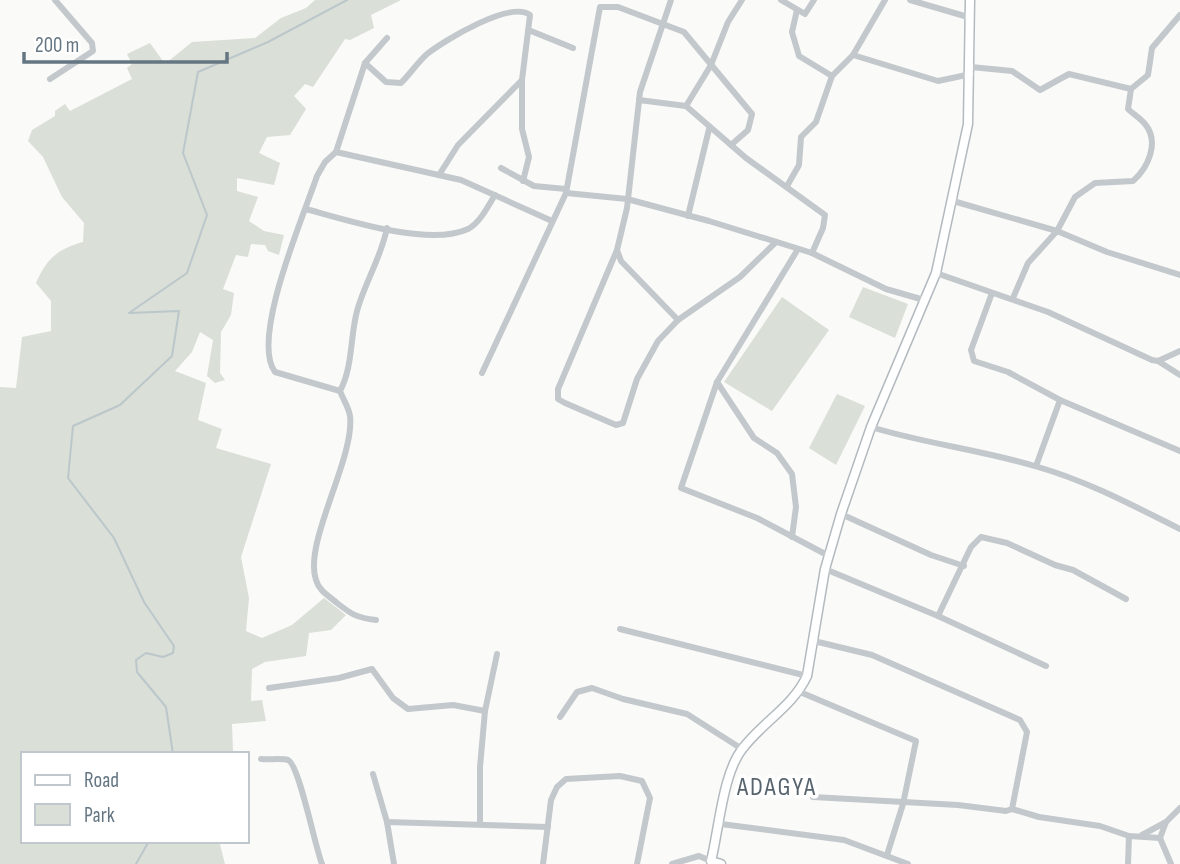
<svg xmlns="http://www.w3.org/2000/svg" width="1180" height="864" viewBox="0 0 1180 864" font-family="'Sofia Sans Condensed',sans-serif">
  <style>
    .green { fill: #dadfd7 }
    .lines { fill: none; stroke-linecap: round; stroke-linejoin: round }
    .stream { stroke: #bbc7cb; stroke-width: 2 }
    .secondary-casing { stroke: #b3babf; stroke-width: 11 }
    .street { stroke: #c3c8cc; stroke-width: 6 }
    .secondary { stroke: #fff; stroke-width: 8 }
    .labels { text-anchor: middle; stroke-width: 7; stroke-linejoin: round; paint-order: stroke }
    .quarter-label { font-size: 26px; letter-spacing: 2px; fill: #57646e; stroke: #fff }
  </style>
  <rect width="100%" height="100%" fill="#fafaf8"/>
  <!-- green -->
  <g class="green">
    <path d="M315,0h86l-30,15 3,13 -24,12 -5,-1 -32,48 -8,-3 -11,12 12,13 -16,26 -23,2 -8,16 21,10 -6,22 -37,-7v13l21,6 -9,24 15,10 20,4 -5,20 -11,-4 -3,-6 -14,-1 -3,13 -12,-2 -13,34 11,4 -3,22 -10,17 -1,41 5,7 -10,3 -8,-7 6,-36 -13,-8 -8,20 -17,19 31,12 -8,37 24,9 -6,19 55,16 -30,93 8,41 -3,33 16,7 30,-13 32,-27 22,17 -15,15 -22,3 -3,23 -41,6 -13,7 -1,32 11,-1 4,21 -34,3 1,28 16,1 -2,21v-20h-224v87h196l6,23h-225v-477l16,1 6,-51 29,-6v-30l-15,-18c11,-25 22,-34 47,-41l1,-19 -22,-26 -19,-40 -15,-16 4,-11 23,-14v-5l10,-7 5,7 62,-32 -5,-11 5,-4 -5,-10 23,-11 15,21 27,-22 63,-4 26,-20 25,-10z"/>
    <path d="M863,287l45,17 -13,34 -46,-21z"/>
    <path d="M782,297l47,33 -57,81 -48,-29z"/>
    <path d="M837,394l28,12 -29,59 -27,-17z"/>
  </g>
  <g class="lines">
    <!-- stream -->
    <g class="stream">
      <path d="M173,754l-7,-47 -29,-35 -1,-12 10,-7 17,4 10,-4 1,-7 -30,-44 -30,-64 -46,-60 5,-52 47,-21 52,-49 7,-45 -50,2 58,-40 20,-58 -24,-62 15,-81 70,-30 79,-42"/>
      <path d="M136,864l13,-23"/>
    </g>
    <defs>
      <path id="secondary" d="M721,864l-10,-3c8,-32 12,-89 32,-113 20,-26 50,-42 64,-72l18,-107 16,-55 30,-87 65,-154 32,-149 2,-124"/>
    </defs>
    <!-- secondary casing -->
    <use href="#secondary" class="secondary-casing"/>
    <!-- street -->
    <g class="street">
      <path d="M671,0l-31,92 -13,116 -10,42 4,11 57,59"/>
      <path d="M742,0l-14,22 -17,43 -25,41 60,52 79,57 -2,13 -11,25"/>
      <path d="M781,0l24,14 9,-14"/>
      <path d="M910,0l58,17"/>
      <path d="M797,10l-5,22 7,24 33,20"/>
      <path d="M531,31l42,17"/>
      <path d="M853,55l85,26 33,-7"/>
      <path d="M365,63l21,19 15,1c9,-9 17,-21 26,-29 18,-14 84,-54 103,-39l-8,65 -64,65 -19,30"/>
      <path d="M971,67l41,4 28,19 29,-16 62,15 -3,20c5,5 12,9 17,15 15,18 3,44 -12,57l-38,2 -20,14 -18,34 -29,32 -15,35"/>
      <path d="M50,79l43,-28 -1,-8 -37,-43"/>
      <path d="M522,80v49l7,28 -6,24"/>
      <path d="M1131,89l17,-14 4,-27 28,-33"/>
      <path d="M639,100l47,6"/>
      <path d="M336,152l125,28 91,41"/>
      <path d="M501,168l33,18 32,3"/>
      <path d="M787,186l12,-21 2,-28 15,-15 16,-46 21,-21 32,-55"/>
      <path d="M566,193l34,-186h18l66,25 68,82 -4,16 -17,15"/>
      <path d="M953,201l104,30 50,21 73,23"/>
      <path d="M306,209c40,11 123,38 162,20 12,-6 20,-23 27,-34"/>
      <path d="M688,216l21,-87"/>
      <path d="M798,249l-81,133 -36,106 76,30 72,38"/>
      <path d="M617,250l-59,139v10l7,4 51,22 7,-2 14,-44 21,-38 20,-21 62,-43 36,-35"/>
      <path d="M936,273l112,39 104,48 6,1 22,-10"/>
      <path d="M992,293l-21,57 3,11 34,11 52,28 120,51"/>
      <path d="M1158,361l22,14"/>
      <path d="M482,373l84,-180 61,6 82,22 103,32 74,36 38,11"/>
      <path d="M717,382l37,56 23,15 15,21 4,33 -4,30"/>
      <path d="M340,391l-65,-19c-25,-33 29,-157 42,-196l8,-14 11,-10 29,-89 22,-25"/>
      <path d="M871,427c55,17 112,23 167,40 49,14 96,39 142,62"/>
      <path d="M1036,466l24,-66"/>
      <path d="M841,514l90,41 33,11"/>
      <path d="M825,569l113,47 108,50"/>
      <path d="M938,616l33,-69 10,-10 26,6 48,22 18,5 53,29"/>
      <path d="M376,620c-19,-2 -25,-6 -39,-17 -8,-7 -18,-12 -21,-23 -13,-37 39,-122 34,-164 -1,-8 -7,-17 -10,-25 13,-24 10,-54 17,-80 8,-29 24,-53 30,-83"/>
      <path d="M620,629l187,47"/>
      <path d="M269,688l70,-10 33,-9 21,29 15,11 45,-4 32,6"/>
      <path d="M800,692l116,49 -13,63 -16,51"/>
      <path d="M560,717l17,-25 15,-4 31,11 64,15 55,35"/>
      <path d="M261,759c7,1 20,-1 27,1 11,4 27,87 34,104"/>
      <path d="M373,774l14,48 7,42"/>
      <path d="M813,797l145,8 48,6 6,-2 15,-77 -7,-12 -148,-65 -58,-14"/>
      <path d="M1012,809l27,8 61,9 29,10 31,2"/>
      <path d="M387,822l161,5"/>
      <path d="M480,822v-55l5,-56 12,-57"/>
      <path d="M721,824l123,16 64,24"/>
      <path d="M1142,835l24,-13"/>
      <path d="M543,864l8,-64 6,-13 9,-8 54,-3 22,5 8,17 -13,66"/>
      <path d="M672,864l27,-8 12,5"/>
      <path d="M1128,864l1,-28"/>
      <path d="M1171,864l-11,-26 6,-16 14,-14"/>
    </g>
    <!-- secondary -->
    <use href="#secondary" class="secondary"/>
  </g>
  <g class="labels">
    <!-- quarter labels -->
    <g class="quarter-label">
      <text x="777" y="795">ADAGYA</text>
    </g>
  </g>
  <!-- legend -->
  <rect x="21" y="752" width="228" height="91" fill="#ffffff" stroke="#c1c8cd" stroke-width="2"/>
  <rect x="35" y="775" width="35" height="10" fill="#ffffff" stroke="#c1c8cd" stroke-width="2"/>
  <text x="84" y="787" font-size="21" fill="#657683">Road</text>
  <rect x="35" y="804" width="35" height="21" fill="#dadfd7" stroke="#c1c8cd" stroke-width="2"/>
  <text x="84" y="822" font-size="21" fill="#657683">Park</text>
  <!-- scale -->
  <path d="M24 52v10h203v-10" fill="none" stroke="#657683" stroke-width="3.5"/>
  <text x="35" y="52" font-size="21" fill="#657683" stroke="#ffffff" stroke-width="5" paint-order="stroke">200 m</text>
</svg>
